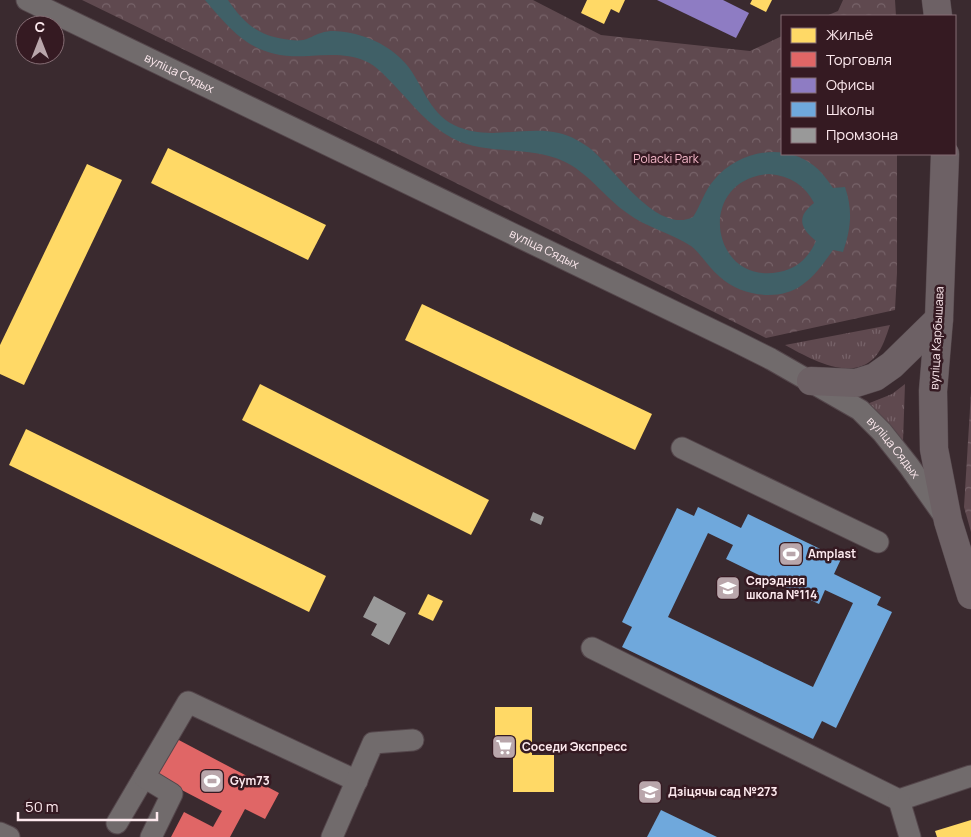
<svg xmlns="http://www.w3.org/2000/svg" width="971" height="837" viewBox="0 0 971 837" font-family="Manrope,sans-serif">
  <style>
    .grass { fill: url(#grass-tufts) }
    .park { fill: url(#park-crowns) }
    .water { fill: #406067; fill-rule: evenodd }
    .homes { fill: #ffd966 }
    .shops { fill: #e06666 }
    .offices { fill: #8e7cc3 }
    .schools { fill: #6fa8dc; fill-rule: evenodd }
    .industry { fill: #999 }
    .lines { fill: none; stroke-linecap: round; stroke-linejoin: round }
    .minor-casing { stroke: #54464b; stroke-width: 23 }
    .major-casing { stroke: #54464b; stroke-width: 29 }
    .minor { stroke: #716b6c; stroke-width: 21 }
    .major { stroke: #6d6165; stroke-width: 28 }
    .labels { text-anchor: middle; stroke-width: 5; stroke-linejoin: round; paint-order: stroke }
    .street-label { font-size: 12px; fill: #fde9ee; stroke: #351a22 }
    .park-label { font-size: 12px; fill: #f6b9ca; stroke: #351a22 }
    .poi-label { font-size: 12px; font-weight: bold; fill: #fde9ee; stroke: #351a22; text-anchor: start }
  </style>
  <defs>
    <pattern id="grass-tufts" width="24" height="20" patternUnits="userSpaceOnUse" patternTransform="scale(1.25)"><rect width="24" height="20" fill="#5f494f"/><path d="M3 7l-1-3M5 7V3M7 7l1-3M15 17l-1-3M17 17v-4M19 17l1-3" fill="none" stroke="#776369"/></pattern>
    <pattern id="park-crowns" width="20" height="18" patternUnits="userSpaceOnUse" patternTransform="scale(1.25)"><rect width="20" height="18" fill="#5f494f"/><path d="M2 6a3 3 0 1 1 6 0M12 15a3 3 0 1 1 6 0" fill="none" stroke="#776369"/></pattern>
  </defs>
  <rect width="100%" height="100%" fill="#3a2a2f"/>
  <!-- grass -->
  <g class="grass">
    <path d="M890,325c-4,11 -7,23 -15,32 -24,26 -66,1 -90,-12z"/>
    <path d="M905,384l-2,58 -36,-38 25,-10z"/>
  </g>
  <!-- park -->
  <g class="park">
    <path d="M82,0h451l68,35 149,16 32,-15v118h115v119l-2,37 -129,28 -378,-189z"/>
    <path d="M843,0h52l1,16h-70l12,-5z"/>
    <path d="M971,392v140l-7,-25z"/>
  </g>
  <!-- water -->
  <path class="water" d="M205,0h23c15,22 29,35 56,39 6,1 13,2 19,1 6,-1 11,-5 18,-7 12,-4 28,-1 41,3 16,5 32,14 44,28 17,20 22,48 48,61 34,17 70,0 105,8 12,3 23,9 33,17 23,20 66,85 101,67 8,-12 11,-26 21,-37 24,-29 69,-38 99,-15 8,6 14,14 20,23l12,-1c8,23 6,42 -2,65l-10,-2c-9,13 -18,26 -31,35 -23,17 -61,11 -82,-8 -11,-9 -18,-22 -29,-31 -20,-13 -44,-18 -64,-33 -22,-15 -39,-41 -64,-52 -35,-16 -77,-5 -111,-23 -23,-12 -40,-34 -58,-53 -9,-9 -17,-19 -29,-24 -18,-8 -37,-6 -56,-5 -53,3 -72,-18 -104,-56zM769,174c21,2 36,11 45,29 -18,14 -14,25 2,38 -7,16 -19,28 -37,31 -68,14 -85,-92 -10,-98z"/>
  <!-- homes -->
  <g class="homes">
    <path d="M587,0h38l-6,13 -8,-4 -7,15 -23,-11z"/>
    <path d="M752,0h20l-6,12 -16,-8z"/>
    <path d="M168,148l158,77 -18,35 -157,-77z"/>
    <path d="M87,164l35,16 -98,205 -24,-11v-29z"/>
    <path d="M422,304l230,110 -17,36 -230,-110z"/>
    <path d="M260,384l229,116 -18,35 -229,-115z"/>
    <path d="M26,429l300,147 -17,36 -300,-147z"/>
    <path d="M428,594l15,7 -10,20 -15,-7z"/>
    <path d="M495,707h37v48h22v37h-41v-36h-18z"/>
    <path d="M971,820v17h-34l-2,-6z"/>
  </g>
  <!-- shops -->
  <path class="shops" d="M175,738l104,55 -14,26 -20,-10 -15,28h-59l13,-25 29,15 9,-16 -67,-35z"/>
  <!-- offices -->
  <path class="offices" d="M657,0h66l26,13 -13,25z"/>
  <!-- schools -->
  <g class="schools">
    <path d="M698,507l43,21 7,-14 93,45 -7,15 47,23 -4,8 15,7 -56,116 -14,-7 -9,18 -191,-92 10,-20 -10,-5 55,-114 17,8zM708,533l25,12 -7,14 93,45 6,-14 28,13 -40,84 -145,-70z"/>
    <path d="M661,810l56,27h-70z"/>
  </g>
  <!-- industry -->
  <g class="industry">
    <path d="M533,512l11,5 -3,8 -11,-5z"/>
    <path d="M374,596l32,17 -17,32 -18,-10 6,-11 -14,-7z"/>
  </g>
  <g class="lines">
    <defs>
      <g id="minor">
        <path id="s1" d="M27,0l706,340 38,19 89,51 22,22 27,34 36,51"/>
        <path d="M682,448l196,94"/>
        <path d="M592,648l307,152 72,-24"/>
        <path d="M899,800l11,37"/>
        <path d="M117,823l27,-46"/>
        <path d="M0,833l9,4"/>
        <path d="M151,837l21,-43 -28,-17 44,-75 169,79"/>
        <path d="M332,837l41,-94 40,-3"/>
      </g>
      <g id="major">
        <path d="M936,0l2,16"/>
        <path d="M945,154l-6,165 -6,72 1,58 14,72 23,74"/>
        <path d="M811,381l45,2 19,-6 17,-12 47,-46"/>
      </g>
    </defs>
    <!-- minor casing -->
    <use href="#minor" class="minor-casing"/>
    <!-- major casing -->
    <use href="#major" class="major-casing"/>
    <!-- minor -->
    <use href="#minor" class="minor"/>
    <!-- major -->
    <use href="#major" class="major"/>
  </g>
  <!-- icons -->
  <defs>
    <symbol id="stadium-square" viewBox="-11 -11 22 22"><rect x="-9" y="-9" width="18" height="18" rx="4" fill="#b9a6ab" stroke="#351a22"/><path d="M0-5a6.5 5 0 1 0 0 10a6.5 5 0 1 0 0-10ZM-3.5-1.8h7v3.6h-7Z" fill="#fff"/></symbol>
    <symbol id="school-square" viewBox="-11 -11 22 22"><rect x="-9" y="-9" width="18" height="18" rx="4" fill="#b9a6ab" stroke="#351a22"/><path d="M0-5L7-2L0 1L-7-2ZM-4 1L0 2.5L4 1V4Q0 6-4 4Z" fill="#fff"/></symbol>
    <symbol id="supermarket-square" viewBox="-11 -11 22 22"><rect x="-9" y="-9" width="18" height="18" rx="4" fill="#b9a6ab" stroke="#351a22"/><path d="M-6-5.5h2.5l.6 2H6L4.5 2H-2.5L-4.4-4H-6ZM-1.5 3.2a1.3 1.3 0 1 0 .1 0ZM3 3.2a1.3 1.3 0 1 0 .1 0Z" fill="#fff"/></symbol>
  </defs>
  <g fill-rule="evenodd">
    <use href="#stadium-square" x="777" y="540" width="28" height="28"/>
    <use href="#school-square" x="714" y="574" width="28" height="28"/>
    <use href="#supermarket-square" x="490" y="733" width="28" height="28"/>
    <use href="#stadium-square" x="198" y="767" width="28" height="28"/>
    <use href="#school-square" x="636" y="778" width="28" height="28"/>
  </g>
  <g class="labels">
    <!-- street labels -->
    <g class="street-label">
      <text dy="4" stroke="none"><textPath href="#s1" startOffset="169">вуліца Сядых</textPath></text>
      <text dy="4" stroke="none"><textPath href="#s1" startOffset="574">вуліца Сядых</textPath></text>
      <text transform="translate(937 338) rotate(-87)" y="4">вуліца Карбышава</text>
      <text dy="4" stroke="none"><textPath href="#s1" startOffset="979">вуліца Сядых</textPath></text>
    </g>
    <!-- park labels -->
    <g class="park-label">
      <text x="666" y="163">Polacki Park</text>
    </g>
    <!-- poi labels -->
    <g class="poi-label">
      <text x="808" y="558">Amplast</text>
      <text x="746" y="585">Сярэдняя<tspan x="746" dy="14">школа №114</tspan></text>
      <text x="522" y="751">Соседи Экспресс</text>
      <text x="230" y="785">Gym73</text>
      <text x="668" y="796">Дзіцячы сад №273</text>
    </g>
  </g>
  <!-- legend -->
  <rect x="781" y="15" width="175" height="140" fill="#351a22" stroke="#856d74"/>
  <rect x="791" y="28" width="25" height="15" fill="#ffd966" stroke="#856d74"/>
  <text x="826" y="40" font-size="15" fill="#fde9ee">Жильё</text>
  <rect x="791" y="52" width="25" height="15" fill="#e06666" stroke="#856d74"/>
  <text x="826" y="65" font-size="15" fill="#fde9ee">Торговля</text>
  <rect x="791" y="78" width="25" height="15" fill="#8e7cc3" stroke="#856d74"/>
  <text x="826" y="90" font-size="15" fill="#fde9ee">Офисы</text>
  <rect x="791" y="102" width="25" height="15" fill="#6fa8dc" stroke="#856d74"/>
  <text x="826" y="115" font-size="15" fill="#fde9ee">Школы</text>
  <rect x="791" y="128" width="25" height="15" fill="#999999" stroke="#856d74"/>
  <text x="826" y="140" font-size="15" fill="#fde9ee">Промзона</text>
  <!-- north arrow -->
  <g transform="translate(40 40)"><circle r="24" fill="#351a22" stroke="#856d74"/>
  <path d="M0-4L9 19L0 12L-9 19Z" fill="#b9a6ab"/>
  <text y="-8" font-size="14" font-weight="bold" text-anchor="middle" fill="#fde9ee">С</text>
  </g>
  <!-- scale -->
  <path d="M18 812v8h139v-8" fill="none" stroke="#fde9ee" stroke-width="2.5"/>
  <text x="25" y="812" font-size="15" fill="#fde9ee" stroke="#351a22" stroke-width="4" paint-order="stroke">50 m</text>
</svg>
